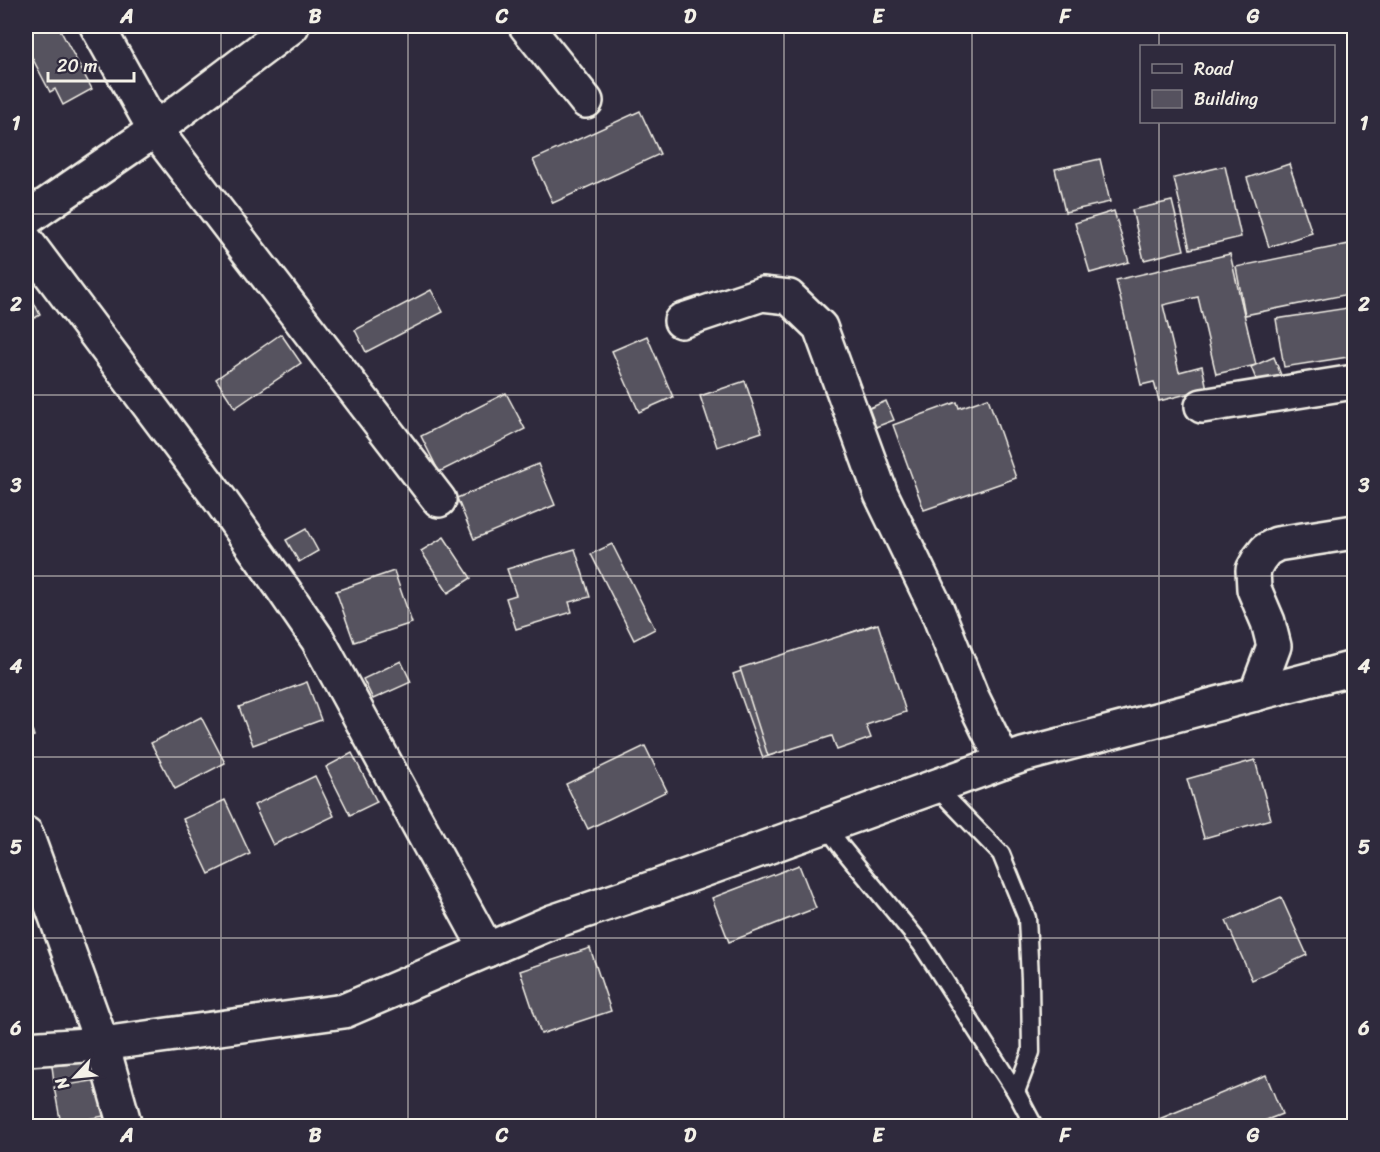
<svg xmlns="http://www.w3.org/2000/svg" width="1380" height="1152" viewBox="0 0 1380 1152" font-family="Sriracha,sans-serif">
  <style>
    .building { fill: #56525f; stroke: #f4f1e8; stroke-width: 1.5 }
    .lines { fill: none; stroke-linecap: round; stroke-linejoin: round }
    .service-casing { stroke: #f4f1e8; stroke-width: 21 }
    .minor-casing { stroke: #f4f1e8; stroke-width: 38 }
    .service { stroke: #2f2a3d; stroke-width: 16 }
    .minor { stroke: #2f2a3d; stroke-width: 33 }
    .grid { fill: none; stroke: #f4f1e8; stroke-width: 1.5; stroke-opacity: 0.55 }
    .neatline { fill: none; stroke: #f4f1e8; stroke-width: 2 }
    .grid-label { font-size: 20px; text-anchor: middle; font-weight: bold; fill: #f4f1e8 }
  </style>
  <rect width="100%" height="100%" fill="#2f2a3d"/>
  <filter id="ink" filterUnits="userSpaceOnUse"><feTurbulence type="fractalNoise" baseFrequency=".0167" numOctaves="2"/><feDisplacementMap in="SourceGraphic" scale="12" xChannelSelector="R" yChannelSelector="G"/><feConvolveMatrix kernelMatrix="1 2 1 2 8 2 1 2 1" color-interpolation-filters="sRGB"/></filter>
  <g filter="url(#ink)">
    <!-- building -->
    <g class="building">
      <path d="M26,26h32l34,63 -29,16 -8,-16 -5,3 -24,-46z"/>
      <path d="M640,111l20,43 -107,49 -20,-43z"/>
      <path d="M1100,159l10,43 -45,10 -10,-43z"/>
      <path d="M1289,164l23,69 -43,14 -22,-69z"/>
      <path d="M1225,166l16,71 -51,12 -16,-71z"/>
      <path d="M1172,201l12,49 -40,10 -12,-50z"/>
      <path d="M1114,211l15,51 -39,11 -15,-50z"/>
      <path d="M1354,243v50l-109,22 -9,-48z"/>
      <path d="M1230,254l26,111 -40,9 -18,-77 -35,8 16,67 23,-6 5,23 -48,12 -5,-19 -13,3 -25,-105z"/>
      <path d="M26,286l14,29 -14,8z"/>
      <path d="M431,290l12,22 -77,40 -11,-22z"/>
      <path d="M1354,307v49l-70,11 -8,-48z"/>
      <path d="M281,334l20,29 -66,45 -19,-29z"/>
      <path d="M647,336l26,61 -34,15 -27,-61z"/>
      <path d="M1274,357l7,18 -23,9 -7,-17z"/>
      <path d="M745,381l17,51 -45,15 -17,-51z"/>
      <path d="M506,393l19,36 -86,43 -18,-36z"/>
      <path d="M988,398l28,80 -92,32 -31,-85 64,-23 2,6z"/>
      <path d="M886,401l8,19 -21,8 -8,-18z"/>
      <path d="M538,464l17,41 -81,34 -17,-41z"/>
      <path d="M306,529l12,22 -19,11 -13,-22z"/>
      <path d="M444,537l27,41 -23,15 -27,-42z"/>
      <path d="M612,544l43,85 -21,11 -43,-86z"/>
      <path d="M575,549l15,48 -21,5 3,10 -56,17 -10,-31 10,-3 -9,-26z"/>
      <path d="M394,571l18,52 -58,19 -18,-51z"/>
      <path d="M875,624l29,85 -141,49 -30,-84z"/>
      <path d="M878,624l28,88 -40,13 5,13 -34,12 -5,-14 -64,20 -28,-88z"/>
      <path d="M401,661l10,21 -38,17 -10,-20z"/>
      <path d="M307,682l14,38 -68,25 -14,-38z"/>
      <path d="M26,711l8,25 -8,3z"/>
      <path d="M201,717l24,46 -50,26 -24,-46z"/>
      <path d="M645,746l22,45 -79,38 -22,-45z"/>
      <path d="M352,753l25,49 -27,13 -24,-48z"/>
      <path d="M1255,760l16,59 -67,19 -17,-59z"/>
      <path d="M315,776l19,40 -61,29 -19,-40z"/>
      <path d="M225,800l25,54 -41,20 -26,-55z"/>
      <path d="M799,865l17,43 -87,34 -17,-44z"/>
      <path d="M1281,897l26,58 -55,25 -26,-59z"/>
      <path d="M590,948l21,63 -70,23 -21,-63z"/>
      <path d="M93,1062l2,17 -41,3 -2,-16z"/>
      <path d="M1266,1075l16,39 -31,12h-109z"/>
      <path d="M98,1080l6,36 -43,8 -7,-37z"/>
      <path d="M107,1118l2,8h-40z"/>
    </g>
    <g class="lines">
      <defs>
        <g id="service">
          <path d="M935,786l66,68 26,64 3,61 1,73 -15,40"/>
          <path d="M826,826l17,23 78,95 95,148 18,34"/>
        </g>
        <g id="minor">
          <path d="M97,26l58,104 284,370"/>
          <path d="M526,26l60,75"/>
          <path d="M26,219l129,-89 137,-104"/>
          <path d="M26,241l195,260 60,85 37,54 169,310"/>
          <path d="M681,321l81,-27 27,3 31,30 61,167 56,116 34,85 33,67"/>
          <path d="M1202,406l152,-24"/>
          <path d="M1256,694l18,-48 -6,-24 -14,-33 -1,-19 6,-11 7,-9 11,-6 77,-12"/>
          <path d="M26,834l76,210 23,82"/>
          <path d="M26,1049l76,-5 242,-33 208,-89 104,-35 367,-132 331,-87"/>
        </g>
      </defs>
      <!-- service casing -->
      <use href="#service" class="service-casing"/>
      <!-- minor casing -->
      <use href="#minor" class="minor-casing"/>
      <!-- service -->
      <use href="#service" class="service"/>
      <!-- minor -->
      <use href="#minor" class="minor"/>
    </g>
  </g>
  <!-- grid -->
  <path class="grid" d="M221,26v1100M408,26v1100M596,26v1100M784,26v1100M972,26v1100M1159,26v20M1159,122v1004M26,214h1328M26,395h1328M26,576h1328M26,757h1328M26,938h1328"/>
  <!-- margin -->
  <rect width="1380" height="1152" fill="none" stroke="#2f2a3d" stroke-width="66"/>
  <!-- legend -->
  <rect x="1140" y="45" width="195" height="78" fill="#2f2a3d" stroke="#7e7a81" stroke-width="1.5"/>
  <rect x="1152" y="64" width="30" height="9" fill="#2f2a3d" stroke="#7e7a81" stroke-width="1.5"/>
  <text x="1194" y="75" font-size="18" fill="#f4f1e8">Road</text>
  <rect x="1152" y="90" width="30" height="18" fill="#56525f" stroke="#7e7a81" stroke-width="1.5"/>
  <text x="1194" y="105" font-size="18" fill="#f4f1e8">Building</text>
  <!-- north arrow -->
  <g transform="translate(75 1077) rotate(244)" stroke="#2f2a3d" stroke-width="4.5" paint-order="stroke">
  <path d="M0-4.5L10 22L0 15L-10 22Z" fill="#f4f1e8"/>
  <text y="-9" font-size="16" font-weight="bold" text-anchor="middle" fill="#f4f1e8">N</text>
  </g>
  <!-- scale -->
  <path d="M48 72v9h86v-9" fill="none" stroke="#f4f1e8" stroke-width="3"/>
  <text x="57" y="72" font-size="18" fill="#f4f1e8" stroke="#2f2a3d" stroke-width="4.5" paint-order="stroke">20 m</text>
  <rect x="33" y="33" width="1314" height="1086" class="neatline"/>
  <g class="grid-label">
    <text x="127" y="23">A</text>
    <text x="315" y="23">B</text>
    <text x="502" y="23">C</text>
    <text x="690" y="23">D</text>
    <text x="878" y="23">E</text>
    <text x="1065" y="23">F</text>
    <text x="1253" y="23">G</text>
    <text x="16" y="130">1</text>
    <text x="1364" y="130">1</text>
    <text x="16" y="311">2</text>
    <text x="1364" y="311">2</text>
    <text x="16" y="492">3</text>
    <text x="1364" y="492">3</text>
    <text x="16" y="673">4</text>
    <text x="1364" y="673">4</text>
    <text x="16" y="854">5</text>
    <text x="1364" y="854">5</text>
    <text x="16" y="1035">6</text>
    <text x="1364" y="1035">6</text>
    <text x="127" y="1142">A</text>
    <text x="315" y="1142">B</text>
    <text x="502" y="1142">C</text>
    <text x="690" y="1142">D</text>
    <text x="878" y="1142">E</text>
    <text x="1065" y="1142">F</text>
    <text x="1253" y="1142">G</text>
  </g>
</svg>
